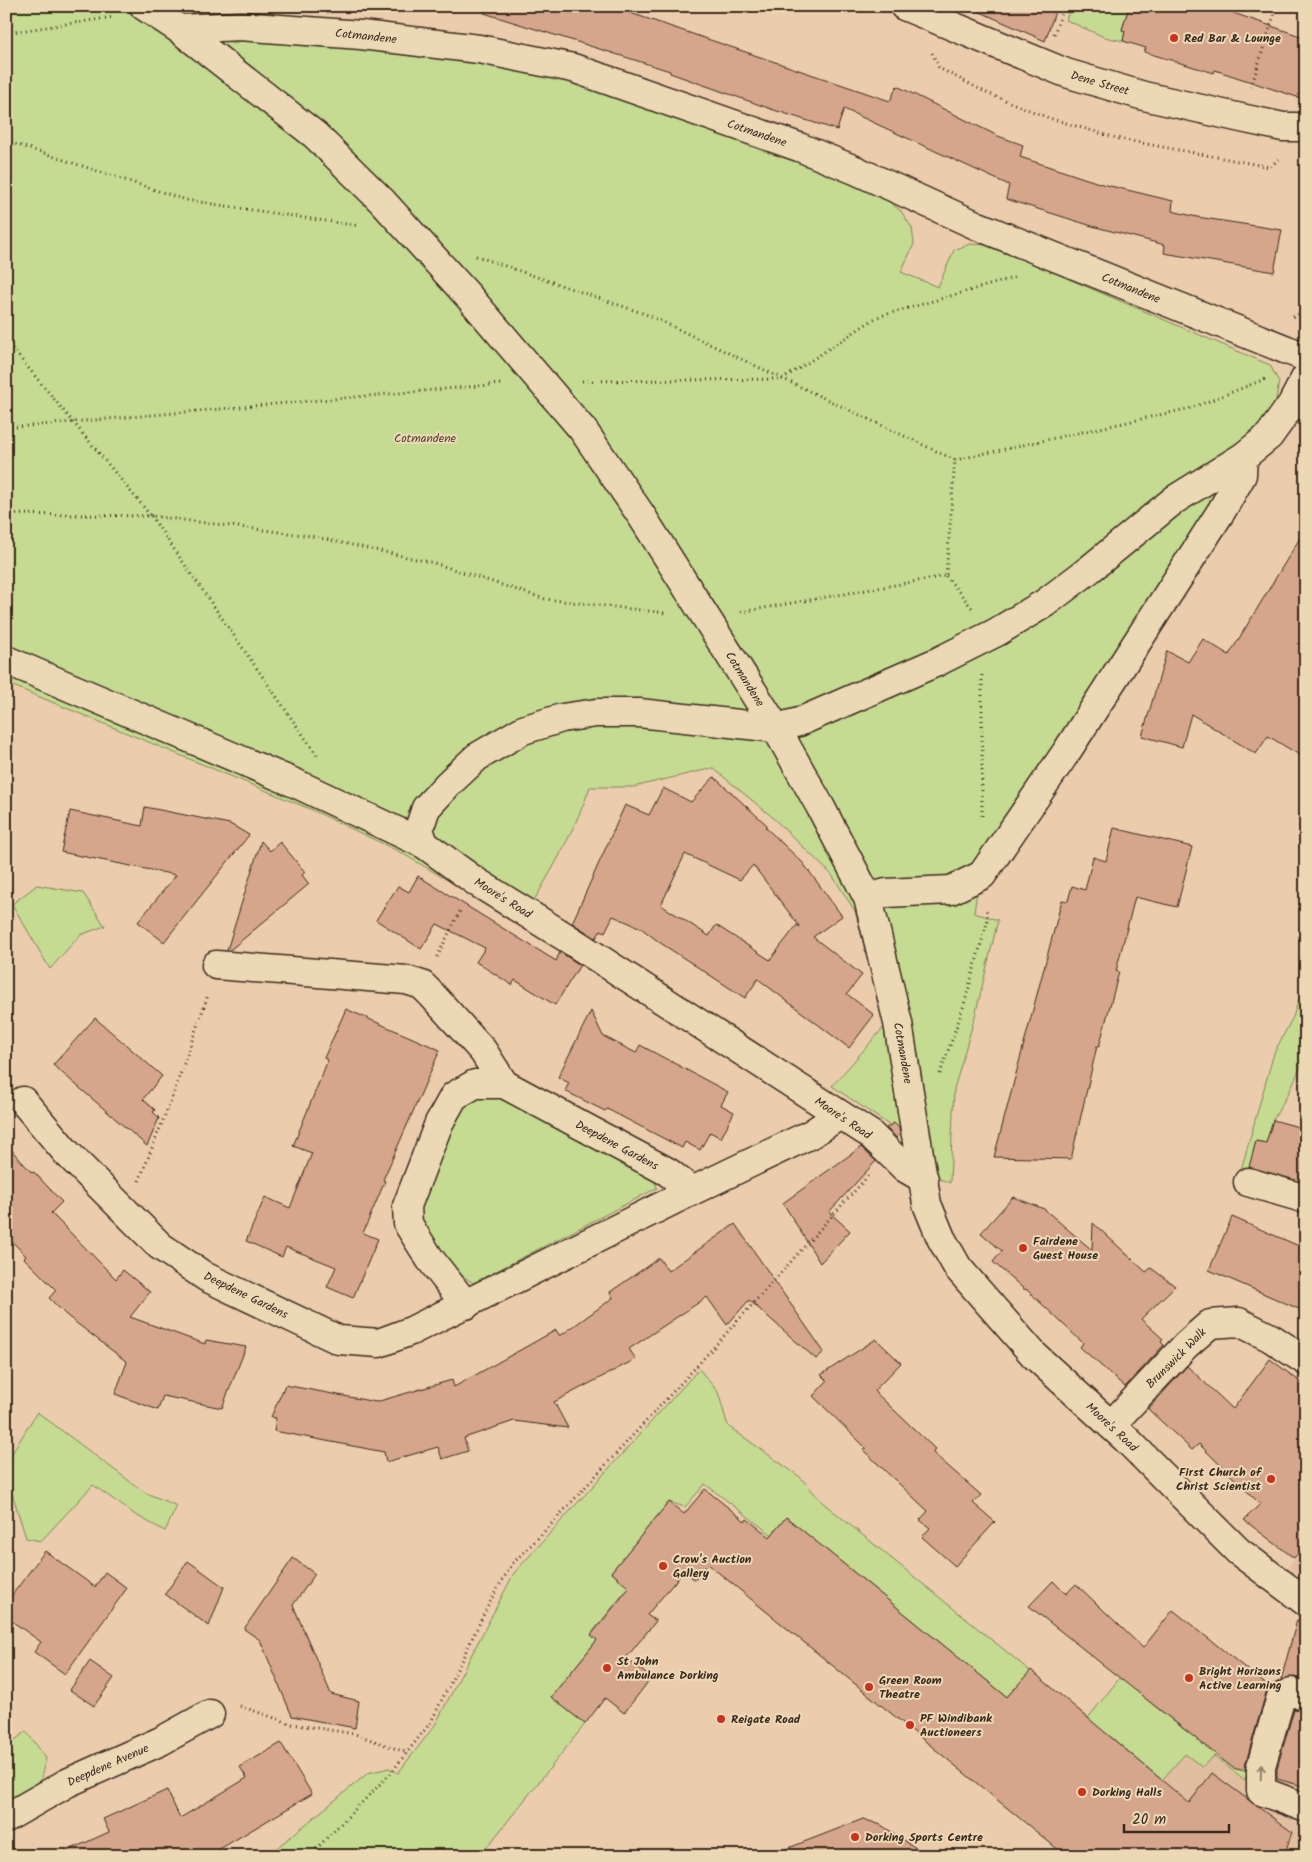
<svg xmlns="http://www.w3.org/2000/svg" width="1312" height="1862" viewBox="0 0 1312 1862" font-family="Kalam,sans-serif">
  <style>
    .built { fill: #e1bea0 }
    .green { fill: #c4db91; stroke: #808258 }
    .building { fill: #d5a68c; stroke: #3b2a1e; fill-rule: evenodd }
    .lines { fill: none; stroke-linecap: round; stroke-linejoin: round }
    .minor-casing { stroke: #3b2a1e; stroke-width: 31 }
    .path { stroke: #3b2a1e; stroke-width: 3; stroke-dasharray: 1 4; stroke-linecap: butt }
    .minor { stroke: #edd8b6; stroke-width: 28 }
    .oneway { stroke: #94816a }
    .poi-dot { fill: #c8321e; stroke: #edd8b6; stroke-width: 2 }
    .labels { text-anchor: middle; stroke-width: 4; stroke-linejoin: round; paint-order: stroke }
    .street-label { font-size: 12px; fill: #3b2a1e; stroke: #edd8b6 }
    .poi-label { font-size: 12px; font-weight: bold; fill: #3b2a1e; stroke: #edd8b6; text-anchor: start }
    .park-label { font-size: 12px; fill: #50452f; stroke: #edd8b6 }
  </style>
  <rect width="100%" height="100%" fill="#ebcdad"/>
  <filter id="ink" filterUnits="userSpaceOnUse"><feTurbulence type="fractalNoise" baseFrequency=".02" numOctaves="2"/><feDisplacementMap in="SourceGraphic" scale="10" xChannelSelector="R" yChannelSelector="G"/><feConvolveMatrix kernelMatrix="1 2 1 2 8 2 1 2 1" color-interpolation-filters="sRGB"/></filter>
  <g filter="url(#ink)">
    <!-- built -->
    <g class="built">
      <path d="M1306,1545v34l-18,-12z"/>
      <path d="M1298,1614l8,5v237h-96l-42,-71 -6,-5 23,-26 29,2 31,24 18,-64 7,1z"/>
    </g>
    <!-- green -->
    <g class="green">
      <path d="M6,6h166l61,38 16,-8 291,32 238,82 102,45 21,16 11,17 2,16 -13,28 37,15 16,-37 16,-6 19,1 281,120 9,17 -4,23 -211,329 -38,52 -44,69 -8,58 24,7 -23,96 -21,73 -4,94 -13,-5 -38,-46 -67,-46 53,-60 -30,-115 -23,-36 -62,-60 -57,-47 -80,19h-43c-17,48 -43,93 -70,136l-120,-71 -90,-43 -304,-126z"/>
      <path d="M1071,6h58l-7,24 3,1 -2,10 -19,-4 -38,-17z"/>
      <path d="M37,885l46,8 22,33 -25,9 -30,34 -38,-65z"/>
      <path d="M1306,977v78l-17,37 -16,28 -7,23 -10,-2 -8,31 -7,-2 33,-117 19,-36z"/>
      <path d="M494,1095l37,16 123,67 3,10 -184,95 -20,-14 -29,-35 -8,-25 36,-93 23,-20z"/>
      <path d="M699,1369l19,23 10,34 72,51 22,25 266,216 38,-48 15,25 49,39 14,-19 58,-22 12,10 -11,13 -18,64 -31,-24 -12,11 -17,-13 -23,26 -51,-43 -100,-45 -4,5 -221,-180 -14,18 -67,-51 -20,23 -16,-5 -58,70 18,15 -38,47 6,6 -46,57 34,27 -105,132h-213l101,-83 21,-5 9,5 37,-48 79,-152z"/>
      <path d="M37,1412l107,80 33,14 -12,25 -31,-17 -41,-29 -52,56 -15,-3 -20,-64v-11z"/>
      <path d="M26,1731l20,27 -7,28 -33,23v-58l2,-5z"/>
    </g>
    <!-- building -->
    <g class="building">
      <path d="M485,6h125l280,95 7,-15 101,50 25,9 -3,12 82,27 71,17 -1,10 25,6 85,13 -8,42 -110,-19 1,-8 -73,-19 -86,-27 3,-14 -165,-76 -7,21 -63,-20 -104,-37v-2l-186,-58z"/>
      <path d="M967,6h90l-12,35z"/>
      <path d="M1129,6h84l93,32v62l-91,-30 -1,3 -70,-21 2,-4 -23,-7 2,-10 -3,-1z"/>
      <path d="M1306,528v231l-38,-23 -12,18 -65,-40 -9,33 -40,-11 25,-85 21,11 15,-23 26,16z"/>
      <path d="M714,777l53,48 -2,2 38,36 39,53 -29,21 49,38 -15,19 27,21 -25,33 -91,-69 -13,19 -86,-56 -18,-14 -28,-12 -8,16 -4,-2 -5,8 -24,-15 53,-118 24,10 14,-27 28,14zM685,854l55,26 13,-15 47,62 -3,-2 -27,35 -54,-35 -7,11 -48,-31z"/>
      <path d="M145,807l85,17 19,11 -85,107 -26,-20 38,-47 -115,-23 9,-41 72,15z"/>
      <path d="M1114,828l78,19 -15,60 -42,-10 -19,74 3,1 -20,75 -2,-1 -26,113 -77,-2 68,-257 6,1 4,-15 13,4 8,-33 13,4z"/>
      <path d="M261,841l9,10 10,-9 25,30 -3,3 7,9 -79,66h-3z"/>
      <path d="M418,876l138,85 4,-9 20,13 -25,40 -40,-25 -3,5 -36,-23 9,-14 -48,-24 -16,25 -45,-29 22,-34 11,6z"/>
      <path d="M346,1009l94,41 -57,130 2,1 -22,52 15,6 -25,59 -26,-11 9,-20 -50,-20 -4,10 -36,-16 19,-44 25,11 22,-55 -19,-7 35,-86 -4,-2z"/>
      <path d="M591,1011l12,25 33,17 4,-8 88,47 -7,13 13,7 -13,26 -11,-6 -10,18 -15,-8 -3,6 -75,-39 -2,2 -40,-20 4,-8 -11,-6z"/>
      <path d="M95,1018l67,58 -19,23 12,11 -2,2 6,6 -12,28 -94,-81z"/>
      <path d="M1273,1120l33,9v54l-57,-16 7,-26 10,2z"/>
      <path d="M894,1123l5,5 1,7 -3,3 -11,-10z"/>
      <path d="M6,1144l26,29 2,-1 28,30 -11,11 65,66 7,-9 27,22 -20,25 75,27 1,-4 40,7 -24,61 -59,-12 -5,14 -43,-16 12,-32 -61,-47 -17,-17 7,-8 -32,-32 2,-2 -20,-21z"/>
      <path d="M861,1147l15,14 -47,51 21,19 -30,32 -37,-60z"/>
      <path d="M1013,1197l31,12 48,41 1,-27 53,49 5,-4 24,18 -34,33 22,20 -2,3 3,3 -39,42 -45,-40 3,-4 -57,-54 -1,1 -32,-28 9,-11 -21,-18z"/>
      <path d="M1232,1217l74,32v63l-97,-42z"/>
      <path d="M735,1224l89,128 -8,7 -67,-59 -22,25 -20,-28 -78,52 7,10 -82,43 14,26 -54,-7 -50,17 4,13 -26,8 -4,-12 -52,15 -2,-10 -110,-21 2,-13 -5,-1 14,-32 91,17 76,-22 2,7 102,-57 4,6 53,-38 -3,-6 49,-34 9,13z"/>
      <path d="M876,1339l25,24 -27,28 61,58 -2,4 48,42 -8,8 22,19 -40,44 -33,-29 8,-9 -10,-8 8,-9 -65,-61 3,-2 -53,-52 14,-15 -6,-6z"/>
      <path d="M1270,1359l36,27v159l-12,13 -50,-38 16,-16 -61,-60 -7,6 -44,-41 39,-43 46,43z"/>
      <path d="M705,1489l40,32 2,-2 23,18 16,-20 221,180 24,-27 158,133 23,-30 80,59 -8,24h-218l-358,-292 -13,16 -11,-9 -37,44 9,6 -30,37 25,20 -27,35 -19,-15 -20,26 -34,-27 46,-57 -6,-5 38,-47 -18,-16 58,-70 15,12z"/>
      <path d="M45,1551l50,36 10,-15 22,16 -62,86 -31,-22 7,-10 -35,-25v-14z"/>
      <path d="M293,1558l22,16 -22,31 38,89 28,7 -4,27 -63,-12 -32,-76 -16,-11z"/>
      <path d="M188,1561l36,26 -15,39 -44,-32z"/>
      <path d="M1053,1581l13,13 10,-10 67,64 30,-38 96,77 -3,6 -20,69 -1,9 -12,-3 -204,-162z"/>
      <path d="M1297,1620l9,1v59l-12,-3 -13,3z"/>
      <path d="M90,1661l24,17 -20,28 -24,-16z"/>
      <path d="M1294,1709l12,2v76l-29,-8v-11z"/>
      <path d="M281,1743l31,51 -104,62h-152l53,-24 -6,-13 64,-29 13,28 67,-40 -7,-11z"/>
      <path d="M863,1819l18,6 47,31h-155v-2z"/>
    </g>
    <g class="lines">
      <defs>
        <g id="minor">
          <path d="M144,6l35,23 136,106 67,66 88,97 113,132 58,85 135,213 44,78 48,92 30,125 29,181 14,34 17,30 76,87 92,84 112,112 68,51"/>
          <path d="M904,6l162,67 78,23 97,22 42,9h23"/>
          <path d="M179,29l61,-3 121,9 118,14 94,19 226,79 56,23 123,56 309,124 19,7"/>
          <path d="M6,660l291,124 127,60 51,37 92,57 303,196 35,34 19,11"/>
          <path d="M424,844l-5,-15 7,-21 22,-24 29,-27 46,-27 39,-12 34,-5h43l137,15 23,-6 138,-60 60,-30 48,-29 45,-34 84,-69 69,-43 26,-21 23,-32 14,-27"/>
          <path d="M868,898l18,-5 65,-3 31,-15 85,-124 155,-241 20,-35 1,-18"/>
          <path d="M216,965l190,15 16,5 10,10 51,56 21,33"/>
          <path d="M23,1101l43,51 94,94 46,31 133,63 40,3 32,-12 281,-140 119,-57 29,-19"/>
          <path d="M1248,1182l58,17"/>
          <path d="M466,1305l-36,-46 -22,-35 -1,-18 32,-83 15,-27 21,-12h29l164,88 24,19"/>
          <path d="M1111,1425l75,-80 24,-21 29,-2 32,16 35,23"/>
          <path d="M1306,1696l-15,-4 -10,5 -20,69v25l45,17"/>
          <path d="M6,1818l61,-35 94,-42 49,-27"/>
        </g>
      </defs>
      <!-- minor casing -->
      <use href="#minor" class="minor-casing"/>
      <!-- path -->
      <g class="path">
        <path d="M6,33l108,-16"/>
        <path d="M1054,34l10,-28"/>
        <path d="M932,53l7,15 48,25 62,25 71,21 150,28 9,-8"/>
        <path d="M1251,87l26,-81"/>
        <path d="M6,141l180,59 173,26"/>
        <path d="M476,256l172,59 307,145 -9,116 -205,36"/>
        <path d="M1293,317l13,-6"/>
        <path d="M6,341l145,175 160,20 123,27 111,36 121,14"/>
        <path d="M582,381l201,-2 94,-62 140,-40"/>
        <path d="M6,428l495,-44"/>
        <path d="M955,460l236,-52 77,-30"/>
        <path d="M6,514l145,2 168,242"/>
        <path d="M946,576l26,32"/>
        <path d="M982,675v142"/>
        <path d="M437,957l24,-48"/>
        <path d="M940,1074l23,-66 25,-89 -2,-11"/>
        <path d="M139,1181l34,-86 35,-100"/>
        <path d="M240,1706l52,18 63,10 53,19"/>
        <path d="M309,1856l81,-82 41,-52 62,-126 20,-33 30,-30 152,-165 173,-192"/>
      </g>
      <!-- minor -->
      <use href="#minor" class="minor"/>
    </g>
    <!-- one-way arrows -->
    <defs><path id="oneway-shaft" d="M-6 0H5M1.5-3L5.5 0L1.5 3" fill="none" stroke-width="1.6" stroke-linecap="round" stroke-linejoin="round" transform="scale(1.25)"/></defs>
    <use class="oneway" href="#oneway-shaft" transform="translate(1261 1772) rotate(-88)"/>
  </g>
  <!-- markers -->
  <g class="poi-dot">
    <circle cx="1174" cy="38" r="5"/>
    <circle cx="1023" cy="1248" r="5"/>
    <circle cx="1271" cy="1479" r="5"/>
    <circle cx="663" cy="1566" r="5"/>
    <circle cx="607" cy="1668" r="5"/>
    <circle cx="1189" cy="1678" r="5"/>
    <circle cx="869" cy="1687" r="5"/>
    <circle cx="721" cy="1719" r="5"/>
    <circle cx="910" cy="1725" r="5"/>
    <circle cx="1082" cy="1792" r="5"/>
    <circle cx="855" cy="1837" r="5"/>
  </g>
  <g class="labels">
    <!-- street labels -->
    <g class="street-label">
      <text transform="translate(366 36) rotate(6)" y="4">Cotmandene</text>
      <text transform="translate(1100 83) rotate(16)" y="4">Dene Street</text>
      <text transform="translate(757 133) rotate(19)" y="4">Cotmandene</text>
      <text transform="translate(1131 288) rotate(22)" y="4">Cotmandene</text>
      <text transform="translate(745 679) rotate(58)" y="4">Cotmandene</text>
      <text transform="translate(503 898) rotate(32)" y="4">Moore's Road</text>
      <text transform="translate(903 1053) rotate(80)" y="4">Cotmandene</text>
      <text transform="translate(843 1118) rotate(34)" y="4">Moore's Road</text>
      <text transform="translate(617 1145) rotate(28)" y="4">Deepdene Gardens</text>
      <text transform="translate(246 1295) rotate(26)" y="4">Deepdene Gardens</text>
      <text transform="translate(1176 1358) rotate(-45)" y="4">Brunswick Walk</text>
      <text transform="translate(1112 1427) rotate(43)" y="4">Moore's Road</text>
      <text transform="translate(108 1765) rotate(-24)" y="4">Deepdene Avenue</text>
    </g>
    <!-- poi labels -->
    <g class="poi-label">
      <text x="1184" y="42">Red Bar &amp; Lounge</text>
      <text x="1033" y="1245">Fairdene<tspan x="1033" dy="14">Guest House</tspan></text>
      <text x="1261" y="1476" text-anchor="end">First Church of<tspan x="1261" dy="14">Christ Scientist</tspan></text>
      <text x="673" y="1563">Crow's Auction<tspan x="673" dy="14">Gallery</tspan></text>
      <text x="617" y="1665">St John<tspan x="617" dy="14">Ambulance Dorking</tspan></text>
      <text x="1199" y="1675">Bright Horizons<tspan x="1199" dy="14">Active Learning</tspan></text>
      <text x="879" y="1684">Green Room<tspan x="879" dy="14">Theatre</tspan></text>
      <text x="920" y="1722">PF Windibank<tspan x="920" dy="14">Auctioneers</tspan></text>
      <text x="731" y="1723">Reigate Road</text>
      <text x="1092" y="1796">Dorking Halls</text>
      <text x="865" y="1841">Dorking Sports Centre</text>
    </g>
    <!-- park labels -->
    <g class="park-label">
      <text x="425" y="442">Cotmandene</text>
    </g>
  </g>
  <!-- margin -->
  <rect width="1312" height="1862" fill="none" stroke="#edd8b6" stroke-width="25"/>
  <rect x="12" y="12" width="1287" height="1837" fill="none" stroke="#3b2a1e" stroke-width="2" filter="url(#ink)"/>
  <!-- scale -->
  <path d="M1124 1824v8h105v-8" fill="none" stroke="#3b2a1e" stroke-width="2.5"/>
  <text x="1132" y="1824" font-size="15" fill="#3b2a1e" stroke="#edd8b6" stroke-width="4" paint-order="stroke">20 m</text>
</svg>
